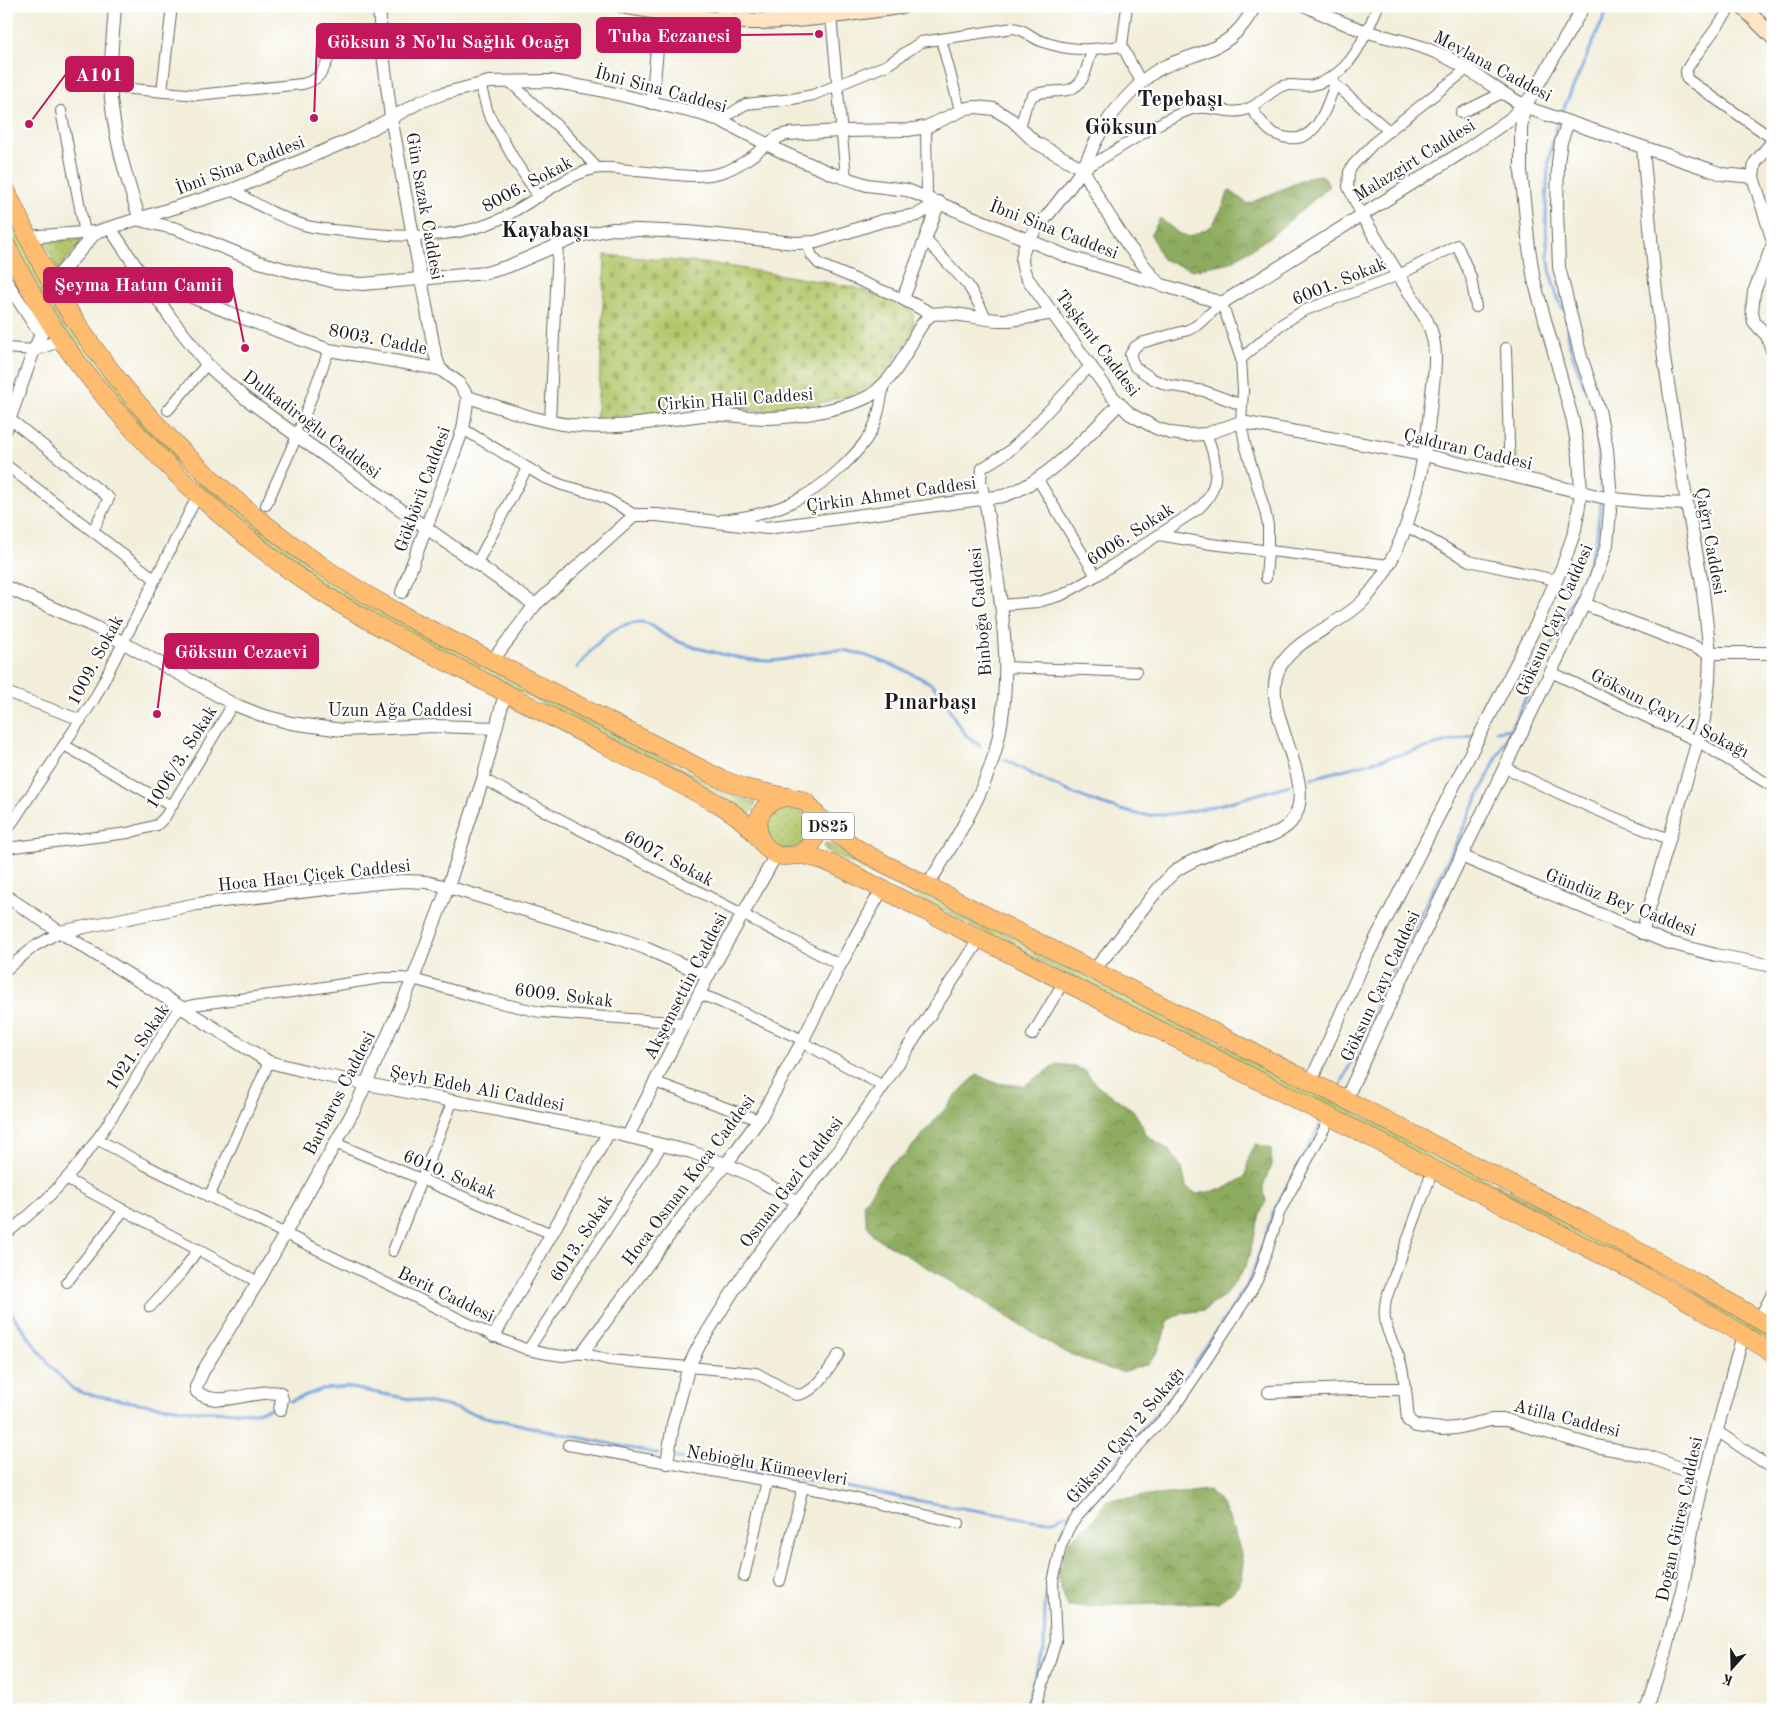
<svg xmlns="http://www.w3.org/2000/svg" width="1779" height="1716" viewBox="0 0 1779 1716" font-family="'Old Standard TT',serif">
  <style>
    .grass { fill: url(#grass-dots); stroke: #687244 }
    .forest { fill: url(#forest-crowns); stroke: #55643e }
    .cemetery { fill: url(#cemetery-stones); stroke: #687244 }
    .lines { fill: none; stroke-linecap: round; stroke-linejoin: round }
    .stream { stroke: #74a2dc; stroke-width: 3 }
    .minor-casing { stroke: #67665e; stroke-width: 12 }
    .tertiary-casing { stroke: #67665e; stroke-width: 14 }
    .secondary-casing { stroke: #67665e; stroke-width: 17 }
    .trunk-casing { stroke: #67665e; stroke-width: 19 }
    .minor { stroke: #fff; stroke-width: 10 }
    .tertiary { stroke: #fff; stroke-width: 12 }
    .secondary { stroke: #fee4c5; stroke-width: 15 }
    .trunk { stroke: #fdbc6f; stroke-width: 18 }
    .labels { text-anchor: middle; stroke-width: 4.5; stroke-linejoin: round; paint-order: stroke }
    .shield { fill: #fff; stroke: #606060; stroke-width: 1 }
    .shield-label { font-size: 16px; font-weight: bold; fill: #1c1c1c }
    .street-label { font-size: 18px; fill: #1c1c1c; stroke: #fff }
    .district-label { font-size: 22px; font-weight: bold; fill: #1c1c1c; stroke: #fff }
    .leader { fill: none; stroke: #c2185b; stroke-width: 2 }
    .callout-dot { fill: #c2185b; stroke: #fff; stroke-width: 2 }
    .callout { fill: #c2185b; stroke: #c2185b; stroke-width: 2 }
    .callout-label { font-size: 19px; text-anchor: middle; font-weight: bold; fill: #fff }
  </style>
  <defs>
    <pattern id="grass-dots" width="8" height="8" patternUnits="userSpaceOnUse" patternTransform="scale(1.25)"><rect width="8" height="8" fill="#b3c76b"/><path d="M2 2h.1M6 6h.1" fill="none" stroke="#99aa5c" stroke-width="1.8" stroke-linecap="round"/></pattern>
    <pattern id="forest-crowns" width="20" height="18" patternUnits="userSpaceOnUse" patternTransform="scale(1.25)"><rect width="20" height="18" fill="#8eac5f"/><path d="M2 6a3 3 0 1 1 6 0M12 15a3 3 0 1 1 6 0" fill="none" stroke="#738b4e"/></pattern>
    <pattern id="cemetery-stones" width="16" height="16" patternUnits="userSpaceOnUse" patternTransform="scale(1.25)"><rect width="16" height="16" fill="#b3c76b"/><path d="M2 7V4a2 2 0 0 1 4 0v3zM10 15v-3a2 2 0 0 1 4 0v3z" fill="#99aa5c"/></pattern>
  </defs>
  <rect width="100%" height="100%" fill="#fff"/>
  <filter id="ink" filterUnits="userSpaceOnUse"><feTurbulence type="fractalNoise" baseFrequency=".02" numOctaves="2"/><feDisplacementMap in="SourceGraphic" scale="10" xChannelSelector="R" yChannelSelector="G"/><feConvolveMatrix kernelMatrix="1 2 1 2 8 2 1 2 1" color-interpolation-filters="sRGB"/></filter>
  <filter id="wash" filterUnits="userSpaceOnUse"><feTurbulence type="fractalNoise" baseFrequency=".0096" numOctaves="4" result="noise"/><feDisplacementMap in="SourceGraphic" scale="20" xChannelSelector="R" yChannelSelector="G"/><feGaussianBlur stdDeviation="1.12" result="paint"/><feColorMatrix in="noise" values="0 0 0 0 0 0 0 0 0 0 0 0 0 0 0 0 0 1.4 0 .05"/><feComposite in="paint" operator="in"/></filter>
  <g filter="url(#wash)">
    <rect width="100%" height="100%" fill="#f2eeda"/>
    <!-- grass -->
    <g class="grass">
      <path d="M6,211l13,26 191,251 292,187 239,124 15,4 -6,12 -12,-9 -374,-196 -41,-26 -51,-35 -46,-38 -91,-88 -67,-85 -43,-73 -19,-37z"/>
      <path d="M81,239l1,2 -24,29 -14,-29z"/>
      <circle cx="787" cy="827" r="22"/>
      <path d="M825,844l5,1 101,50 658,337 184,104v9l-738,-387 -208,-107 -3,-4z"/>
    </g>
    <!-- forest -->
    <g class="forest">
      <path d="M1322,175l8,11 -60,51 -39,25 -39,8 -30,-11 -11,-25 9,-16 18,15 11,4 23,-11 12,-22 5,-14 19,14 64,-28z"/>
      <path d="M1057,1064l17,2 11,5 12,15 36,24 9,15 3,9 25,17 12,17 4,19 11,7 27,-5 21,-12 5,-24 6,-9 15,5v16l-8,21 3,15 -6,13 -14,52 -21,29 -21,15 -20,3 -15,7 -11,31 -10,13 -26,8 -20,-5 -42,-17 -101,-64 -84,-49 -8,-12 -4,-20 26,-40 15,-9 60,-69 13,-12 19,8 28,3z"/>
      <path d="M1209,1490c3,3 6,6 9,9 11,14 31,64 23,81 -5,10 -14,15 -23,22l-150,5 -7,-18 -3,-17 11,-32 20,-15 18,-25z"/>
    </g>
    <!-- cemetery -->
    <path class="cemetery" d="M605,255l110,9 138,23 51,17 8,7 2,12 -3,12 -29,44 -23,13 -34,10 -54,10 -64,-6 -111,14 5,-59z"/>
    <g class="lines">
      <!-- stream -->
      <g class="stream">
        <path d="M1560,117l49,-111"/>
        <path d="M1558,123c-15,38 -16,131 -2,170 2,5 5,11 7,17"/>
        <path d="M1568,328c0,21 9,39 17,59"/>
        <path d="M1596,426l5,69"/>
        <path d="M577,668c17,-21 32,-44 62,-46 9,-1 16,6 23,11 17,12 48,18 68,23 19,4 38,7 57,3 17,-3 34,-9 52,-9 19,0 72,22 89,32 17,10 23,35 35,49 4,7 11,10 17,15"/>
        <path d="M1496,731l14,-2"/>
        <path d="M1004,759c34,19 60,32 97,45 14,4 29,10 44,11 43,2 102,-18 145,-30"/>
        <path d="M1312,778l162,-43"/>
        <path d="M1341,1085l45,-103 56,-110 141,-294 13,-37 5,-40"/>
        <path d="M1305,1153l15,-28"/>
        <path d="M6,1306l46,62 21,21 10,4 54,10 61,8 58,1 16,-4"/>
        <path d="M290,1401l32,-12 24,-2 101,19 39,11 67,15 106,22"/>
        <path d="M676,1458l144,24 83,16 136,23 15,-1 17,-8"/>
        <path d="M1059,1539l13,-28 31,-31 35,-47 24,-24 13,-15 72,-109 6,-13 20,-59 29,-54"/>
        <path d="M1024,1710l20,-61 1,-44 4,-24"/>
      </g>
    </g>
  </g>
  <g filter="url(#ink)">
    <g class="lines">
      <defs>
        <g id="minor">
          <path d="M1732,6l-42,58 -4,7 1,8 86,60"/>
          <path d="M831,16l15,162"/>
          <path d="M941,39l19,71"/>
          <path d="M1122,46l5,-40"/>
          <path d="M509,81l58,54 30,33"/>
          <path d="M1331,81l58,50"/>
          <path d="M480,84l8,29 27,48 24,36"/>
          <path d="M111,87l86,8 105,-11c25,-5 22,-23 34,-40l45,-6"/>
          <path d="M162,91l10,-85"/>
          <path d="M1251,108c5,7 11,15 17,21 6,6 13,8 21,9 29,4 38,-33 46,-54"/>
          <path d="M61,111l24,122"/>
          <path d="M1461,113l41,-20"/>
          <path d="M720,120l26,-16 46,-5 21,-4 74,-30 34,-23 92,-14c12,1 17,9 28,13 29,11 51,9 81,5l19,36"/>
          <path d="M926,127l1,71"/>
          <path d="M1020,128l6,-22 7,-11c10,-4 18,-3 28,-4 24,-1 25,-22 31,-41"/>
          <path d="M1083,169c36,-18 68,-45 106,-59 18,-7 34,4 52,1 16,-3 25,-17 39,-24 10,-5 22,1 33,-2 38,-10 51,-46 65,-79"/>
          <path d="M232,190c23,13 46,27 72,35 13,4 27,5 41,6 49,6 106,10 153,-11 29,-13 66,-45 96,-51 13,-3 28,0 42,2 28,2 63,10 90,0 15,-6 28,-16 41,-26"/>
          <path d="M1361,214l-13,-27 1,-15 4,-7 23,-24 91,-72"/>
          <path d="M925,239l43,46 19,34"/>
          <path d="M807,243l5,13 7,8 84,35"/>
          <path d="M6,348l28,2"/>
          <path d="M1506,348l4,128"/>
          <path d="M1241,359l38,-33 24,-15 96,-36 58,-30 14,32 5,30"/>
          <path d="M1242,405l-38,-14 -37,-6 -14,-6 -18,-12 -5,-12 5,-8 6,-4 47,-13 8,-4 26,-23 19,56 2,32 -2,31 4,22 20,67 3,14v26l-2,27"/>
          <path d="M168,410l39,-46"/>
          <path d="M10,419l99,79 -16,33"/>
          <path d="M550,422l8,-177"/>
          <path d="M463,429l80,48 19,8 33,9 14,6 26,15"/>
          <path d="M6,465l149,114"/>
          <path d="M1037,478l59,98"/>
          <path d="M985,498l-4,-17 1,-13 26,-16 13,-12 70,-75"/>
          <path d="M266,505l31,-69 32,-86"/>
          <path d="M722,520c51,-6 83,-18 120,-53 11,-11 22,-22 29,-35 8,-15 10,-32 13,-48"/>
          <path d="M1406,526l63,35 87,19"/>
          <path d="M1159,535l52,9 178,21"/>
          <path d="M477,563l50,-95"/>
          <path d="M1001,605l37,-3 24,-7 34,-19 102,-67c24,-21 20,-48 8,-75"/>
          <path d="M1005,667l131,5"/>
          <path d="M1551,672l146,69 76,46"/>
          <path d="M6,692l75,28"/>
          <path d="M64,745l107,61"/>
          <path d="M1504,767c54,27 108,51 165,72"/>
          <path d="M483,779l357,186"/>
          <path d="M6,832l89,-134 103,-203"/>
          <path d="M6,848l122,-15 29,-8 8,-8 68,-113"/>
          <path d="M6,970l29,-24 25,-14"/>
          <path d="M699,994l19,7 85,39"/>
          <path d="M1032,1035l32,-54"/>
          <path d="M802,1042l81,44"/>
          <path d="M655,1082l104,38"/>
          <path d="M97,1139l48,26 349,171 34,14 20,4 15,2 19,-3 28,7 146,13 40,22c20,-1 33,-26 43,-41"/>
          <path d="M335,1143l217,91"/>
          <path d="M66,1179l192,103"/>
          <path d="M209,1197l60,-135"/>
          <path d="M6,1234c28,-22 55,-47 76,-75 36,-45 62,-97 93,-145l7,-6 11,-3 99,-13 90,-14h17l14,1 78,22 49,11 144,11"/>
          <path d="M393,1251l60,-151"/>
          <path d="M67,1282l57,-72"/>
          <path d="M150,1307l33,-36 15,-22"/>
          <path d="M528,1350l134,-205"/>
          <path d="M1405,1389c-1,-11 -2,-22 -6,-32 -9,-22 -18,-32 -13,-58l47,-130"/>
          <path d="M1717,1431l56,38"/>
          <path d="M568,1445l256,46 135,32"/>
          <path d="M744,1577l23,-96"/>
          <path d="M780,1581l23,-94"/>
          <path d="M1035,1710l21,-69 -3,-59 8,-36 8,-18 8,-11 32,-36 15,-20 49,-52 24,-35 55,-84 6,-12 22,-67 51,-95"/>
        </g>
        <g id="tertiary">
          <path d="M115,6c-2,31 -6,62 -4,93 4,42 16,81 29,121l37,9 82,33 32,9 45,11 27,2 123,-11 23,-7 70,-30 33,-7 76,3 107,11 21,-1 66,-21 35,-6 22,-13 -36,97 29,15"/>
          <path d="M379,6l2,32 10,79 44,237 5,15 19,14 9,14 -5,32 -61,163"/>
          <path d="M1255,6c-9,16 -19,30 -36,39 -27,15 -54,14 -78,38 -16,15 -33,34 -43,54 -6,10 -10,24 -17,34 -16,24 -36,47 -54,70 -6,14 -7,23 0,37l85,118 18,18 26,14 15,5 15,2 20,-1 35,-12 183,33 182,43 37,4 44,2"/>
          <path d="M1306,6c19,9 39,19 59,25 26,8 52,12 77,24 33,15 60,42 94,56l175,59 11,4 31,3"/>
          <path d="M652,103l9,-97"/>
          <path d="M1773,141l-18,22 -2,14 20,64"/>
          <path d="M767,145l13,-9 7,-2 54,-3 67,-1 18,-3 41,-19 9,-1 18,2 18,11 23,22 48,27 20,37 24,38 31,39"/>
          <path d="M110,228l60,89 37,47 9,9 29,25 52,38 238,169"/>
          <path d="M27,237l69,-5 136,-42 125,-53 63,-35 22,-8 47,-12 61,-1 45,8 106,25 19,6 66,34 47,20 34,11 40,5 162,67 153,46 245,-154 43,-30 20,-21 54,-92"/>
          <path d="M1773,244l-19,48 -2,19 2,11 13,14 6,17"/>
          <path d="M143,277l100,41 86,32 111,19"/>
          <path d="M6,281l35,54"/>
          <path d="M52,283l44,-51"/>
          <path d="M34,350l27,-10"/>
          <path d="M468,397c35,11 67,24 103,28 45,6 88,-5 132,-10 22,-2 43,3 65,3 25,0 82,-10 103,-23 16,-11 29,-30 38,-47 6,-12 12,-26 23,-34 22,-3 44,5 66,6 18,1 37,-4 55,-7"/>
          <path d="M6,429l28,-79 14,-31"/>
          <path d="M6,587l89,40 138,77 28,11 30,8 51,7 93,-4 61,2"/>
          <path d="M1584,604l126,49h63"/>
          <path d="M492,661l43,-56 100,-90h22l110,13 236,-32c43,-13 85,-61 116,-92"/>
          <path d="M1461,856l205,86 50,13 57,11"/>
          <path d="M928,885c23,-38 48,-77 63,-120 29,-86 7,-180 -6,-267"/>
          <path d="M6,896l54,36 209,130 48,12 292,58 82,20 35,12 24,11 48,27"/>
          <path d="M60,932l137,-28 181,-21 26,-2 22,1 22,5 170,51 27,10 63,28"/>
          <path d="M1642,933l62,-214 5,-39 1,-27 -8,-70 -15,-79 -23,-146 -9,-76 -12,-134"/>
          <path d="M1094,970c16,-19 31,-38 46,-58 12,-15 23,-31 38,-43 14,-9 30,-15 45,-20 20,-6 55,-11 68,-27 32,-38 -35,-112 -11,-155 17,-30 60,-42 83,-66 47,-50 61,-133 68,-199 3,-28 9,-55 -4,-81l-66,-107"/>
          <path d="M1311,1081l53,-119 172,-337 27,-60 12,-35 6,-37 -2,-37 -6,-35 -39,-141 -5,-32 -8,-77v-42l3,-23"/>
          <path d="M1346,1099l46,-100 192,-395 12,-27 11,-32 4,-46 -4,-50 -8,-39 -18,-53 -22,-90 -2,-58 1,-47 3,-20 7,-20"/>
          <path d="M628,1136l80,-160 68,-121"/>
          <path d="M1759,1320l14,-26"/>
          <path d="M494,1336l115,-204"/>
          <path d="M582,1353l111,-150 33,-39 33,-44 43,-78 38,-77 42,-76"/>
          <path d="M1269,1392l83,-3h53l3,31 8,6 26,3 14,-1 35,-8h15l84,25 54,10 60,22"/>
          <path d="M280,1410l2,-11 -2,-6c-27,-5 -59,17 -83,-1l-1,-5 7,-16 55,-89 97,-174 58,-129 35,-92 35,-108 22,-86"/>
          <path d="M667,1463l6,-39 16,-58 11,-22 42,-67 43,-59 49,-61 49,-71 97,-148"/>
          <path d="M1646,1710l21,-63 16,-61 9,-55 12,-54 39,-142"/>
        </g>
        <g id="secondary">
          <path d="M624,6c37,6 74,13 111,15 56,3 113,-8 168,-15"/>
          <path d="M721,6h70"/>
          <path d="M1742,6l31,31"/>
        </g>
        <g id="trunk">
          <path d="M6,190c15,32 29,64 46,94 68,116 165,211 276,286 52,36 110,63 166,92 75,39 150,77 225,116l26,10 56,12 6,3 8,10 23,22 20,14 25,14 702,359 110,60 78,46"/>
          <path d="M6,245c17,32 34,63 54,93 16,24 35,47 54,70 56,64 119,123 189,172 54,37 113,66 171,96 82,44 165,86 248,130 12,7 23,16 33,27 7,8 11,18 22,22 8,3 15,0 23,0 14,1 28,7 41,13l800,407 38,21 94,57"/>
          <path d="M760,839c-7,-22 5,-40 28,-42"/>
          <path d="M798,855c17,-8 23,-24 17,-42"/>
        </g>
      </defs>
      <!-- minor casing -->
      <use href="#minor" class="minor-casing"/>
      <!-- tertiary casing -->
      <use href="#tertiary" class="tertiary-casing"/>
      <!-- secondary casing -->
      <use href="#secondary" class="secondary-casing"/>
      <!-- trunk casing -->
      <use href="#trunk" class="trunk-casing"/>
      <!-- minor -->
      <use href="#minor" class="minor"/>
      <!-- tertiary -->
      <use href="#tertiary" class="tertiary"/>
      <!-- secondary -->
      <use href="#secondary" class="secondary"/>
      <!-- trunk -->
      <use href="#trunk" class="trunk"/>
    </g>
  </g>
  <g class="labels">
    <!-- shield labels -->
    <rect class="shield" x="802" y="812.5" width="52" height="27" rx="4"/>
    <g class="shield-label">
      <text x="828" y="832">D825</text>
    </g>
    <!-- street labels -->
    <g class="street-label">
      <text transform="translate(1493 66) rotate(28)" y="6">Mevlana Caddesi</text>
      <text transform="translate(661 89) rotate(15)" y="6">İbni Sina Caddesi</text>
      <text transform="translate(1414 160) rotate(-32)" y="6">Malazgirt Caddesi</text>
      <text transform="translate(240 165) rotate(-21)" y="6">İbni Sina Caddesi</text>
      <text transform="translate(527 184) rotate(-28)" y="6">8006. Sokak</text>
      <text transform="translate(425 206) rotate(80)" y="6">Gün Sazak Caddesi</text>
      <text transform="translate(1054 229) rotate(21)" y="6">İbni Sina Caddesi</text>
      <text transform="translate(1339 281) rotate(-22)" y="6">6001. Sokak</text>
      <text transform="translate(378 339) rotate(11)" y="6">8003. Cadde</text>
      <text transform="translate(1098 343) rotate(53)" y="6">Taşkent Caddesi</text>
      <text transform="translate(735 399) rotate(-4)" y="6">Çirkin Halil Caddesi</text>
      <text transform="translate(312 424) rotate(37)" y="6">Dulkadiroğlu Caddesi</text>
      <text transform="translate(1468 449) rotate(13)" y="6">Çaldıran Caddesi</text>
      <text transform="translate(422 489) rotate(-70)" y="6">Gökbörü Caddesi</text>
      <text transform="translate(891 494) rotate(-8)" y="6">Çirkin Ahmet Caddesi</text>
      <text transform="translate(1130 534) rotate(-33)" y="6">6006. Sokak</text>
      <text transform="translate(1711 541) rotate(80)" y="6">Çağrı Caddesi</text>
      <text transform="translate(980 612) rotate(-95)" y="6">Binboğa Caddesi</text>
      <text transform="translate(1554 620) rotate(-66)" y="6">Göksun Çayı Caddesi</text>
      <text transform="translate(95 660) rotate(-62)" y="6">1009. Sokak</text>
      <text x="400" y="716">Uzun Ağa Caddesi</text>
      <text transform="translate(1670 713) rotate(27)" y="6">Göksun Çayı/1 Sokağı</text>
      <text transform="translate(181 757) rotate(-58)" y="6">1006/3. Sokak</text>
      <text transform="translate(669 858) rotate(28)" y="6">6007. Sokak</text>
      <text transform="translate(314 875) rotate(-6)" y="6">Hoca Hacı Çiçek Caddesi</text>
      <text transform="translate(1621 902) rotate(21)" y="6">Gündüz Bey Caddesi</text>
      <text transform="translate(685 986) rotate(-63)" y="6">Akşemsettin Caddesi</text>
      <text transform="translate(1380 986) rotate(-65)" y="6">Göksun Çayı Caddesi</text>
      <text transform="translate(564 995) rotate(7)" y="6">6009. Sokak</text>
      <text transform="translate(137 1047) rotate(-56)" y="6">1021. Sokak</text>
      <text transform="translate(477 1088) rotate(11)" y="6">Şeyh Edeb Ali Caddesi</text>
      <text transform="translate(339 1093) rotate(-63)" y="6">Barbaros Caddesi</text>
      <text transform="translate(450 1174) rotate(23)" y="6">6010. Sokak</text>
      <text transform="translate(688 1180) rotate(-53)" y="6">Hoca Osman Koca Caddesi</text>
      <text transform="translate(791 1182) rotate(-53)" y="6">Osman Gazi Caddesi</text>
      <text transform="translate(581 1238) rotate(-57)" y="6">6013. Sokak</text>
      <text transform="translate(446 1294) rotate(26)" y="6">Berit Caddesi</text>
      <text transform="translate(1567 1418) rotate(14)" y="6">Atilla Caddesi</text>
      <text transform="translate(1125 1435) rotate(-50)" y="6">Göksun Çayı 2 Sokağı</text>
      <text transform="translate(767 1465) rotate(10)" y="6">Nebioğlu Kümeevleri</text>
      <text transform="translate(1679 1519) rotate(-78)" y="6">Doğan Güreş Caddesi</text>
    </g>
    <!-- district labels -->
    <g class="district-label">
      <text x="1180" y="106">Tepebaşı</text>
      <text x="1121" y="134">Göksun</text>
      <text x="545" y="237">Kayabaşı</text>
      <text x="930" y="709">Pınarbaşı</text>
    </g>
  </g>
  <!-- callouts -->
  <path class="leader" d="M819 34L740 35M314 118L317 41M29 124L66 74M245 348L232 285M157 714L165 651"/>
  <g class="callout-dot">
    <circle cx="819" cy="34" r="5"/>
    <circle cx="314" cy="118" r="5"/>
    <circle cx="29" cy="124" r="5"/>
    <circle cx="245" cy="348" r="5"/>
    <circle cx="157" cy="714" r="5"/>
  </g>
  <g class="callout">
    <rect x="597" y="18" width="143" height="34" rx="5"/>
    <rect x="317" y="24" width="263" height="34" rx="5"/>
    <rect x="66" y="57" width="67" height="34" rx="5"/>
    <rect x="44" y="268" width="188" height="34" rx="5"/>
    <rect x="165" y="634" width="153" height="34" rx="5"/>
  </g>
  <g class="callout-label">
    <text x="669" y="42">Tuba Eczanesi</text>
    <text x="448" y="48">Göksun 3 No'lu Sağlık Ocağı</text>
    <text x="99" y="81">A101</text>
    <text x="138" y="291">Şeyma Hatun Camii</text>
    <text x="241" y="658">Göksun Cezaevi</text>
  </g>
  <!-- margin -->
  <rect width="1779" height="1716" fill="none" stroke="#fff" stroke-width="25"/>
  <!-- north arrow -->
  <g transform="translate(1732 1668) rotate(200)" stroke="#ffffff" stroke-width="4" paint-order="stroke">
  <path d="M0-4L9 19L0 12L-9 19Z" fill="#1c1c1c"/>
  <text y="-8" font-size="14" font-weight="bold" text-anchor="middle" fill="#1c1c1c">K</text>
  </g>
</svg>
